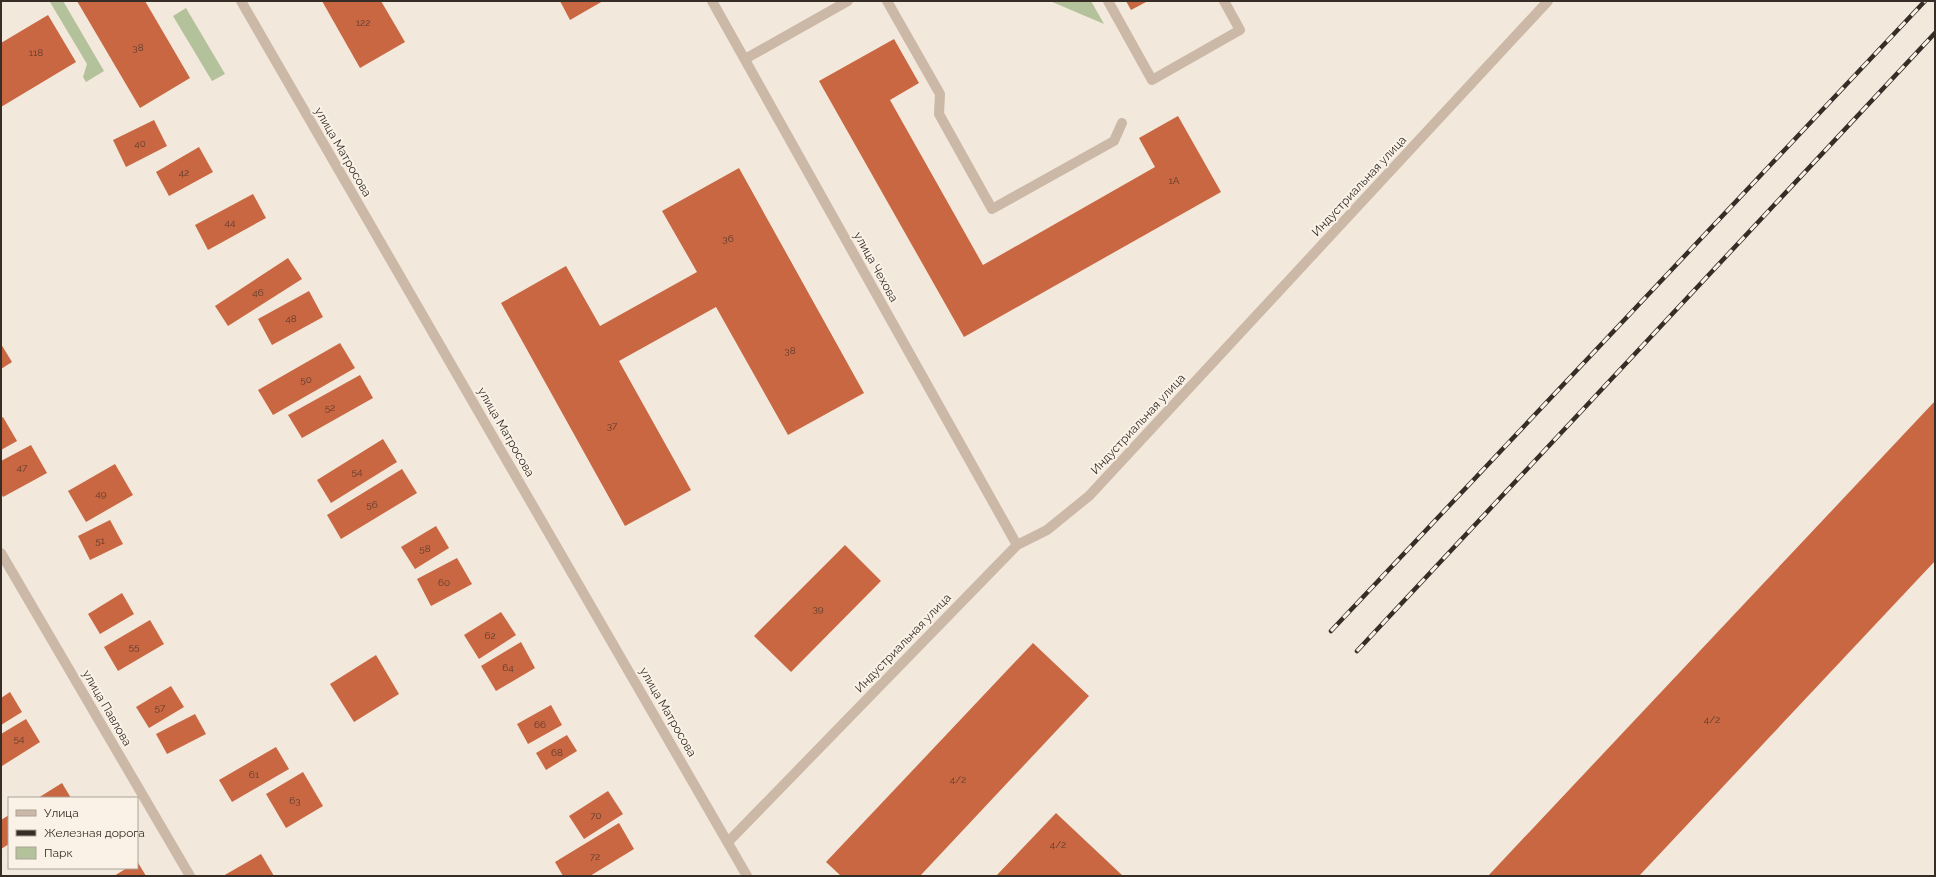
<svg xmlns="http://www.w3.org/2000/svg" width="1936" height="877" viewBox="0 0 1936 877" font-family="Raleway,sans-serif">
  <style>
    .green { fill: #b3c29a }
    .building { fill: #c96742 }
    .lines { fill: none; stroke-linecap: round; stroke-linejoin: round }
    .lane { stroke: #cbb8a6; stroke-width: 10 }
    .street { stroke: #cbb8a6; stroke-width: 10 }
    .rail-casing { stroke: #372d27; stroke-width: 4.5 }
    .rail { stroke: #faf2e7; stroke-width: 3; stroke-dasharray: 9; stroke-linecap: butt }
    .labels { text-anchor: middle; stroke-width: 4; stroke-linejoin: round; paint-order: stroke }
    .number-label { font-size: 10px; fill: #5c3c2e }
    .street-label { font-size: 12px; fill: #372d27; stroke: #faf2e7 }
  </style>
  <rect width="100%" height="100%" fill="#f2e8db"/>
  <!-- green -->
  <g class="green">
    <path d="M52,1h11l41,70 -18,11 -3,-5 4,-13 -37,-62z"/>
    <path d="M1050,1h41l13,23z"/>
    <path d="M186,8l39,66 -13,7 -39,-65z"/>
  </g>
  <!-- building -->
  <g class="building">
    <path d="M77,1h68l45,77 -50,30z"/>
    <path d="M322,1h59l24,41 -45,26z"/>
    <path d="M560,1h43l-33,19z"/>
    <path d="M1126,1h22l-17,9z"/>
    <path d="M48,15l28,47 -75,45v-64z"/>
    <path d="M894,39l25,44 -29,17 93,165 172,-98 -16,-29 39,-22 43,76 -257,145 -145,-256z"/>
    <path d="M154,120l13,26 -41,21 -13,-27z"/>
    <path d="M199,147l14,25 -44,24 -13,-24z"/>
    <path d="M739,168l125,225 -76,42 -72,-128 -97,54 72,129 -66,36 -124,-223 65,-37 34,60 97,-54 -35,-61z"/>
    <path d="M253,194l13,24 -58,32 -13,-25z"/>
    <path d="M288,258l14,21 -74,47 -13,-20z"/>
    <path d="M309,291l14,26 -51,28 -14,-26z"/>
    <path d="M340,343l15,25 -82,47 -15,-25z"/>
    <path d="M1,344l11,18 -11,7z"/>
    <path d="M360,375l13,23 -71,40 -14,-23z"/>
    <path d="M1935,401v160l-296,315h-151z"/>
    <path d="M3,417l14,24 -16,9v-32z"/>
    <path d="M383,439l14,23 -66,41 -14,-23z"/>
    <path d="M31,445l16,28 -44,24 -2,-4v-32z"/>
    <path d="M115,464l18,31 -47,27 -18,-31z"/>
    <path d="M402,469l15,24 -76,46 -14,-24z"/>
    <path d="M110,520l13,24 -33,16 -12,-24z"/>
    <path d="M436,526l13,22 -34,21 -14,-22z"/>
    <path d="M845,545l36,36 -90,91 -37,-36z"/>
    <path d="M457,558l15,26 -41,22 -14,-27z"/>
    <path d="M122,593l12,21 -34,20 -12,-20z"/>
    <path d="M501,612l15,23 -37,24 -15,-24z"/>
    <path d="M150,620l14,24 -46,27 -14,-24z"/>
    <path d="M521,642l14,26 -39,23 -15,-25z"/>
    <path d="M1033,643l56,53 -169,180h-79l-15,-14z"/>
    <path d="M376,655l23,39 -45,28 -24,-38z"/>
    <path d="M171,686l13,21 -35,21 -13,-21z"/>
    <path d="M10,692l12,20 -21,13v-27z"/>
    <path d="M551,705l11,20 -34,19 -11,-20z"/>
    <path d="M195,714l11,20 -39,20 -11,-20z"/>
    <path d="M26,719l14,23 -38,24 -1,-32z"/>
    <path d="M567,735l10,16 -31,19 -10,-17z"/>
    <path d="M276,747l13,22 -57,33 -13,-22z"/>
    <path d="M303,772l20,34 -37,22 -20,-34z"/>
    <path d="M62,783l9,15h-33z"/>
    <path d="M608,791l15,23 -39,25 -15,-23z"/>
    <path d="M1056,813l67,63h-127z"/>
    <path d="M9,815v29l-8,5v-29z"/>
    <path d="M619,823l15,26 -44,27h-27l-8,-14z"/>
    <path d="M261,854l13,22h-51z"/>
    <path d="M137,861l9,15h-32l13,-8h10z"/>
  </g>
  <g class="lines">
    <!-- lane -->
    <g class="lane">
      <path d="M887,1l53,93 -1,20 53,95 122,-68 8,-18"/>
      <path d="M1108,1l44,79 88,-50 -16,-29"/>
      <path d="M745,59l103,-58"/>
    </g>
    <!-- street -->
    <g class="street">
      <path d="M241,1l506,875"/>
      <path d="M712,1l305,544"/>
      <path d="M1,553l189,323"/>
      <path d="M728,842l289,-297 30,-15 42,-34 459,-495"/>
    </g>
    <defs>
      <g id="rail">
        <path d="M1331,631l594,-630"/>
        <path d="M1357,651l578,-618"/>
      </g>
    </defs>
    <!-- rail casing -->
    <use href="#rail" class="rail-casing"/>
    <!-- rail -->
    <use href="#rail" class="rail"/>
  </g>
  <g class="labels">
    <!-- number labels -->
    <g class="number-label">
      <text x="363" y="26">122</text>
      <text x="138" y="51">38</text>
      <text x="36" y="56">118</text>
      <text x="140" y="147">40</text>
      <text x="184" y="176">42</text>
      <text x="1174" y="184">1А</text>
      <text x="230" y="226">44</text>
      <text x="728" y="242">36</text>
      <text x="258" y="296">46</text>
      <text x="291" y="322">48</text>
      <text x="790" y="354">38</text>
      <text x="306" y="383">50</text>
      <text x="330" y="411">52</text>
      <text x="612" y="429">37</text>
      <text x="22" y="471">47</text>
      <text x="357" y="475">54</text>
      <text x="101" y="497">49</text>
      <text x="372" y="508">56</text>
      <text x="100" y="544">51</text>
      <text x="425" y="552">58</text>
      <text x="444" y="586">60</text>
      <text x="818" y="612">39</text>
      <text x="490" y="639">62</text>
      <text x="134" y="650">55</text>
      <text x="508" y="671">64</text>
      <text x="160" y="711">57</text>
      <text x="1712" y="723">4/2</text>
      <text x="540" y="728">66</text>
      <text x="19" y="742">54</text>
      <text x="557" y="756">68</text>
      <text x="254" y="778">61</text>
      <text x="958" y="783">4/2</text>
      <text x="295" y="804">63</text>
      <text x="596" y="819">70</text>
      <text x="1058" y="848">4/2</text>
      <text x="595" y="860">72</text>
    </g>
    <!-- street labels -->
    <g class="street-label">
      <text transform="translate(343 152) rotate(60)" y="4">улица Матросова</text>
      <text transform="translate(1359 186) rotate(-47)" y="4">Индустриальная улица</text>
      <text transform="translate(876 267) rotate(61)" y="4">улица Чехова</text>
      <text transform="translate(1138 424) rotate(-47)" y="4">Индустриальная улица</text>
      <text transform="translate(506 432) rotate(60)" y="4">улица Матросова</text>
      <text transform="translate(903 643) rotate(-46)" y="4">Индустриальная улица</text>
      <text transform="translate(107 708) rotate(60)" y="4">улица Павлова</text>
      <text transform="translate(668 712) rotate(60)" y="4">улица Матросова</text>
    </g>
  </g>
  <!-- border -->
  <rect width="1936" height="877" fill="none" stroke="#372d27" stroke-width="4"/>
  <!-- legend -->
  <rect x="8" y="797" width="130" height="72" fill="#faf2e7" stroke="#aca39a"/>
  <rect x="16" y="810" width="20" height="6" fill="#cbb8a6" stroke="#aca39a"/>
  <text x="44" y="817" font-size="12" fill="#372d27">Улица</text>
  <rect x="16" y="830" width="20" height="6" fill="#372d27" stroke="#aca39a"/>
  <text x="44" y="837" font-size="12" fill="#372d27">Железная дорога</text>
  <rect x="16" y="847" width="20" height="12" fill="#b3c29a" stroke="#aca39a"/>
  <text x="44" y="857" font-size="12" fill="#372d27">Парк</text>
</svg>
